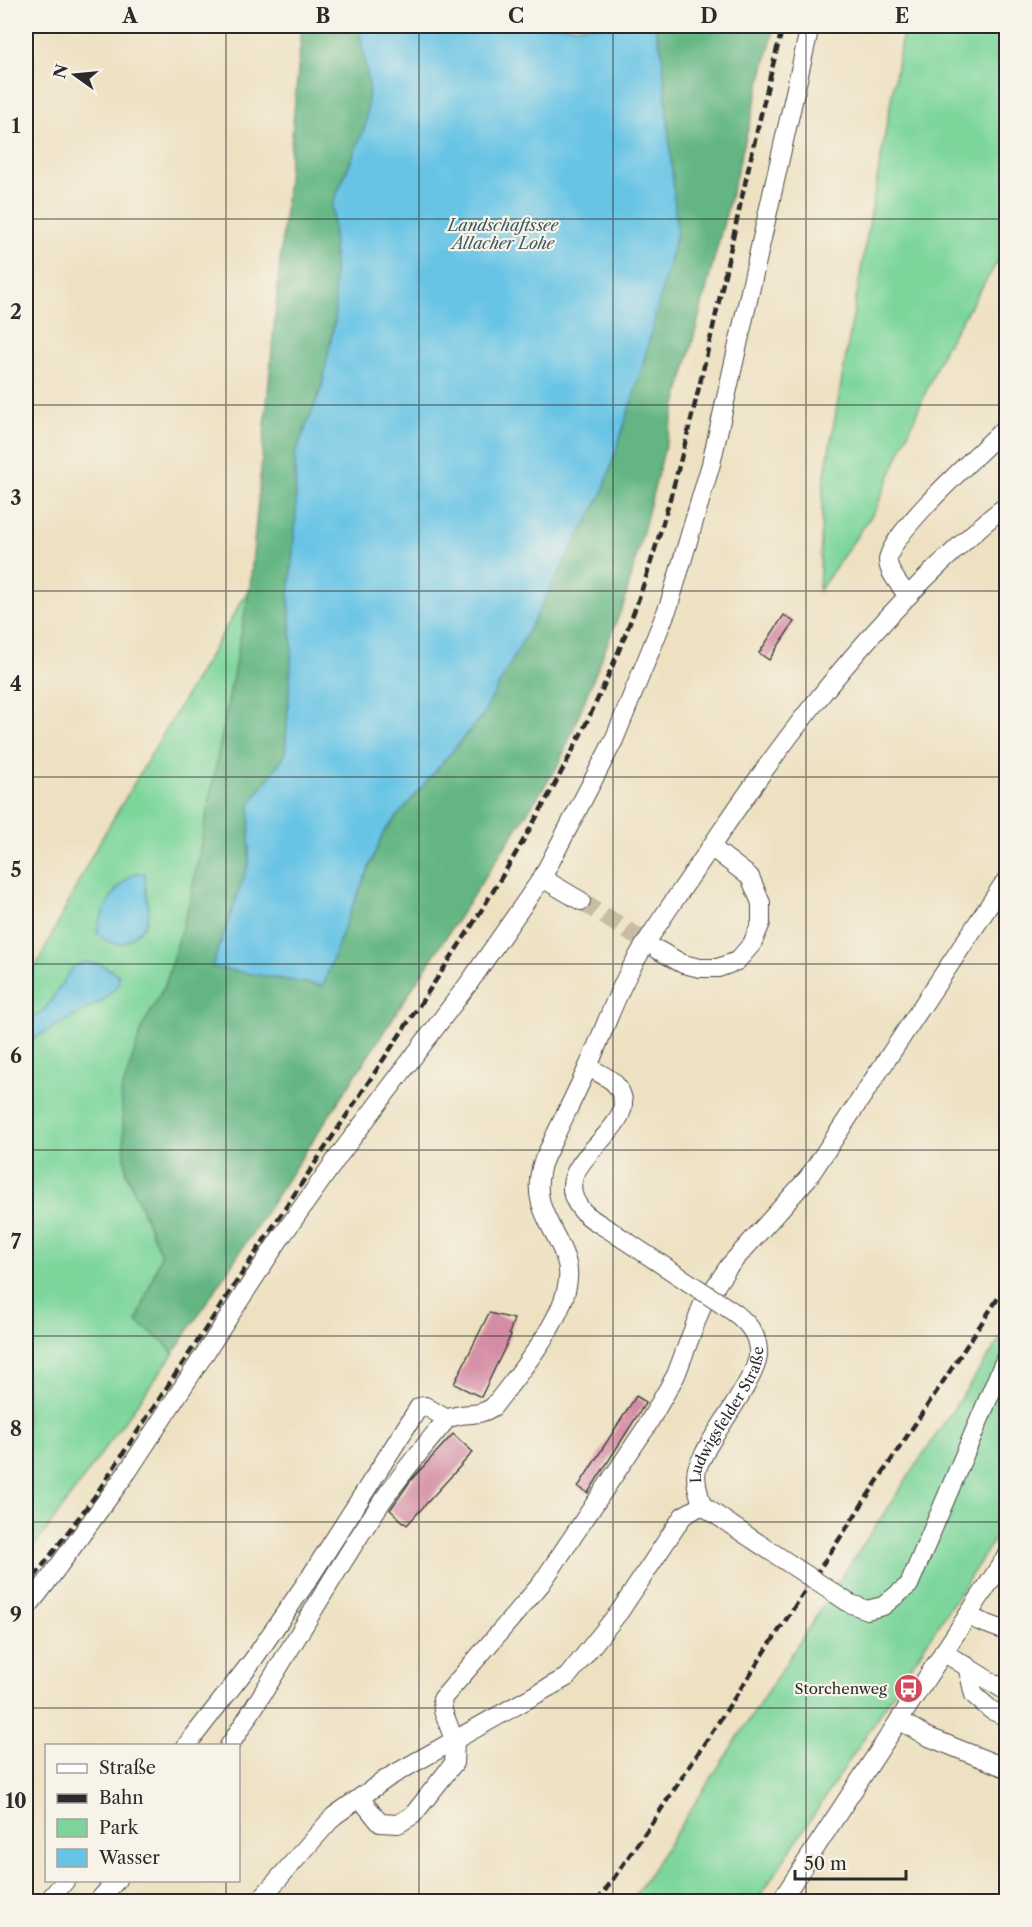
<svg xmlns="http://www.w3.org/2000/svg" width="1032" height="1927" viewBox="0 0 1032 1927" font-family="'Libre Caslon Text',serif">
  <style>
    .green { fill: #7bd59b; stroke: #538063; stroke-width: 1.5 }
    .forest { fill: #64b683; stroke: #487057; stroke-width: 1.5 }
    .water { fill: #67c4e5; stroke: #497888; stroke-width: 1.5 }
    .building { fill: #d58da6 }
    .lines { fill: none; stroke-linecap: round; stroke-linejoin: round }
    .minor-tunnel { stroke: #c7bda4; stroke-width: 18; stroke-dasharray: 18 9; stroke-linecap: butt }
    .minor-casing { stroke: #484642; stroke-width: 20 }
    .minor { stroke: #fff; stroke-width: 18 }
    .rail { stroke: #2b2b2b; stroke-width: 4.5; stroke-dasharray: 9 4.5; stroke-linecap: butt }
    .minor-bridge-casing { stroke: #484642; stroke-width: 20; stroke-linecap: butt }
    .minor-bridge { stroke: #fff; stroke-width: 18 }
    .grid { fill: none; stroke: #2b2b2b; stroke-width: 1.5; stroke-opacity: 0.55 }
    .labels { text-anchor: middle; stroke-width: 4.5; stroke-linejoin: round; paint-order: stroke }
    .street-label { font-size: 15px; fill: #2b2b2b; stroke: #f7f3e8 }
    .poi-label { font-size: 15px; fill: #2b2b2b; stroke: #f7f3e8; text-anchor: end }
    .water-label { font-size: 16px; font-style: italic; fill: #3d5963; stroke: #f7f3e8 }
    .neatline { fill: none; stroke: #2b2b2b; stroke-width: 2 }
    .grid-label { font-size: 20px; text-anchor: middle; font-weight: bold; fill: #2b2b2b }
  </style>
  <rect width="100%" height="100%" fill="#f7f3e8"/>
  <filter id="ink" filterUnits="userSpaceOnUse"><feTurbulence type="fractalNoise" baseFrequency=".0167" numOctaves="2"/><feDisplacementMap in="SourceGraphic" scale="12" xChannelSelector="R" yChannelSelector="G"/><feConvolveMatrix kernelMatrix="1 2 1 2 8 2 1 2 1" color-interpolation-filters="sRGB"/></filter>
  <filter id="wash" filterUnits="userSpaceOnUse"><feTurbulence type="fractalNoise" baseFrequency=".008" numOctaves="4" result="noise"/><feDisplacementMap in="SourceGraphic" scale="24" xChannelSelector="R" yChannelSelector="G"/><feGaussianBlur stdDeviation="1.35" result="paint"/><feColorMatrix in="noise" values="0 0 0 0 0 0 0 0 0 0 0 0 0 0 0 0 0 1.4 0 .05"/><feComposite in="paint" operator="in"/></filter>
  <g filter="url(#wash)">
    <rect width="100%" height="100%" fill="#eee1c2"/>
    <!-- green -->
    <g class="green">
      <path d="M904,26h102v222l-62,101 -68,160 -57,82 4,-105z"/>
      <path d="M250,587l-59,310 -25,86 -23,43 -17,146 35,83 -24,67 27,20 9,12 -147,204v-577l4,-3 63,-125z"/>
      <path d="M1006,1330v192l-249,379 -126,1 212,-327z"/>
    </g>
    <!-- forest -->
    <path class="forest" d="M302,26h57l10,61 -3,37 -33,80 2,116 -13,66 -27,69 1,60 -7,82 3,51 -7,107 -35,49 -1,59 -37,104 110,19 24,-64 38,-90 98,-116 180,-664 -7,-26h120l-150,574 -66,164 -386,590 -9,-12 -27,-20 24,-67 -35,-83 -5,-79 22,-67 23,-43 25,-86 59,-310z"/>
    <!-- water -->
    <g class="water">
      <path d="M359,26h296l7,26 15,179 -35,137 -39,124 -121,224 -98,116 -38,90 -23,64 -111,-19 37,-104 1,-59 35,-49 7,-107 -3,-51 7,-82 -1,-60 27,-69 13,-66 -2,-116 33,-80 3,-37z"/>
      <path d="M136,873h9c-1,39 18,44 -22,71 -11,-1 -21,-3 -26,-12 5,-22 18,-48 39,-59z"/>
      <path d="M84,962l16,2 19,11 -1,10 -15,15 -77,43v-22l19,-12 28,-42z"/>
    </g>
    <g id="blocks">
      <!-- building -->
      <g class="building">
        <path d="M784,615l10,7 -25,38 -10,-7z"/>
        <path d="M489,1313l25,6 -5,15 2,1 -30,62 -27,-13z"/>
        <path d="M636,1396l10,6 -58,91 -10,-6z"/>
        <path d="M453,1434l20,18 -66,73 -17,-15 21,-30z"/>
      </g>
    </g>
  </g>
  <g filter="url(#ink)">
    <use href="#blocks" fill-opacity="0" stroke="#484642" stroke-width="1.5"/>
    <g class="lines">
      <!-- minor-tunnel -->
      <path class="minor-tunnel" d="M581,901l77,49"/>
      <defs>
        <g id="minor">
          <path d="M908,596c-7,-10 -20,-23 -20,-36 2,-28 95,-110 118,-133"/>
          <path d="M542,878l39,23"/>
          <path d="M658,950l25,14 17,4h18l19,-7 15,-17 9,-21v-20l-11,-26 -39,-30"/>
          <path d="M588,1067c9,5 21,10 27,17 38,43 -73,76 -35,124 8,11 26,19 37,27"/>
          <path id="s1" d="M731,1525l-29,-20c-3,-11 -8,-24 -5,-36 2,-7 7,-14 10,-21 11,-20 51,-74 51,-93 1,-19 -9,-31 -23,-42"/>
          <path d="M849,1603l18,7 16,-4 26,-21 97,-228"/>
          <path d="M26,1609l18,-23 84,-115 151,-231 61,-86 129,-171 73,-105 72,-138 55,-135 42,-141 99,-438"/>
          <path d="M968,1615l11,6 27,10"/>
          <path d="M943,1652l63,39"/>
          <path d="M967,1666l7,29 17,15 15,7"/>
          <path d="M899,1720l27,16 80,32"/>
          <path d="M186,1746l67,-86 59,-86 107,-167 6,-1 22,13"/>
          <path d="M229,1746c52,-78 96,-160 148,-237 21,-32 46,-61 70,-90 17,-8 29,-1 46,-12 25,-33 88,-104 73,-147 -11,-34 -35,-52 -25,-92 2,-10 9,-20 13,-30 11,-23 22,-45 33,-69 14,-31 25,-64 41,-95 21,-40 49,-77 74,-114 69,-104 145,-206 235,-293 23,-21 44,-43 69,-61"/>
          <path d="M360,1798l20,25 18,1 15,-9 41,-52 1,-21 -12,-31 -1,-12 99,-115 104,-155 31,-54 26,-69 27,-40 79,-88 198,-298"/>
          <path d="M47,1902l19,-22"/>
          <path d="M97,1902l20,-22"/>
          <path d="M258,1902l76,-86 55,-39 178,-100 53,-66 63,-95 19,-11"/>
          <path d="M780,1902l226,-345"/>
        </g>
      </defs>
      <!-- minor casing -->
      <use href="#minor" class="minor-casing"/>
      <!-- minor -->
      <use href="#minor" class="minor"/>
      <!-- rail -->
      <g class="rail">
        <path d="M26,1588l69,-92 376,-569c66,-106 129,-216 170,-335 63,-185 92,-378 142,-566"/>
        <path d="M597,1902l55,-79 354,-537"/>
      </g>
      <defs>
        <g id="minor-bridge">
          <path d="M617,1235l118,78"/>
          <path d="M731,1525l118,78"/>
        </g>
      </defs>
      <!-- minor-bridge casing -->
      <use href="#minor-bridge" class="minor-bridge-casing"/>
      <!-- minor-bridge -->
      <use href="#minor-bridge" class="minor-bridge"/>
    </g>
  </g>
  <!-- grid -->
  <path class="grid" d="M226,26v1720M419,26v1876M613,26v1876M806,26v1876M26,219h980M26,405h980M26,591h980M26,777h980M26,964h980M26,1150h980M26,1336h980M26,1522h980M26,1708h980M226,1880v22"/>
  <!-- icons -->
  <defs>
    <symbol id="bus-disc" viewBox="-11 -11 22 22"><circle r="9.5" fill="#d1495b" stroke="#f7f3e8"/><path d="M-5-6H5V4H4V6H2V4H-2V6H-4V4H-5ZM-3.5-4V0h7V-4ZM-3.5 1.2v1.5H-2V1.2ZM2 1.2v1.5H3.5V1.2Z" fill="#fff"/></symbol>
  </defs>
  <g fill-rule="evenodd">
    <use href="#bus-disc" x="892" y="1672" width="33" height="33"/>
  </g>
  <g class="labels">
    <!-- street labels -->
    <g class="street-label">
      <text dy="5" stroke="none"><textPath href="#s1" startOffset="134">Ludwigsfelder Straße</textPath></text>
    </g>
    <!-- poi labels -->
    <g class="poi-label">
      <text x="887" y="1694">Storchenweg</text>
    </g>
    <!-- water labels -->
    <g class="water-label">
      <text x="503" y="231">Landschaftssee<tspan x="503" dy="18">Allacher Lohe</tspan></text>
    </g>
  </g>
  <!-- margin -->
  <rect width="1032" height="1927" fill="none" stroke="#f7f3e8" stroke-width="66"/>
  <!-- legend -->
  <rect x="45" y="1744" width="195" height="138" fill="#f7f3e8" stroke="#a5a39c" stroke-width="1.5"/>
  <rect x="57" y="1764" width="30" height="9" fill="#ffffff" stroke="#a5a39c" stroke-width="1.5"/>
  <text x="99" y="1774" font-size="18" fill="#2b2b2b">Straße</text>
  <rect x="57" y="1794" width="30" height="9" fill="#2b2b2b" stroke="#a5a39c" stroke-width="1.5"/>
  <text x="99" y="1804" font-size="18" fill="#2b2b2b">Bahn</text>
  <rect x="57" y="1819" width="30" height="18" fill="#7bd59b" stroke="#a5a39c" stroke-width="1.5"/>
  <text x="99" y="1834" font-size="18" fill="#2b2b2b">Park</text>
  <rect x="57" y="1849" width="30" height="18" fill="#67c4e5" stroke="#a5a39c" stroke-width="1.5"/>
  <text x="99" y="1864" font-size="18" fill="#2b2b2b">Wasser</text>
  <!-- north arrow -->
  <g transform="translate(75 75) rotate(285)" stroke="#f7f3e8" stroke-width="4.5" paint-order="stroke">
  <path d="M0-4.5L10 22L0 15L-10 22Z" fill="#2b2b2b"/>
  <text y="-9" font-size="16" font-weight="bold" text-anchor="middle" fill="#2b2b2b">N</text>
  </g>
  <!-- scale -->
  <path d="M795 1870v9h111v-9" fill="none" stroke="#2b2b2b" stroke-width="3"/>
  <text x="804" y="1870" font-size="18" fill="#2b2b2b" stroke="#f7f3e8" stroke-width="4.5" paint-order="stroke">50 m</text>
  <rect x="33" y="33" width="966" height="1861" class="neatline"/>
  <g class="grid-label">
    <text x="130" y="23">A</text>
    <text x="323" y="23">B</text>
    <text x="516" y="23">C</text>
    <text x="709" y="23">D</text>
    <text x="902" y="23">E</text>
    <text x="16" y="133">1</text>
    <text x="16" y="319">2</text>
    <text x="16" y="505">3</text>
    <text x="16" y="691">4</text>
    <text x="16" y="877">5</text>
    <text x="16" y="1063">6</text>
    <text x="16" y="1249">7</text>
    <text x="16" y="1436">8</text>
    <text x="16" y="1622">9</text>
    <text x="16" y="1808">10</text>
  </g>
</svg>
